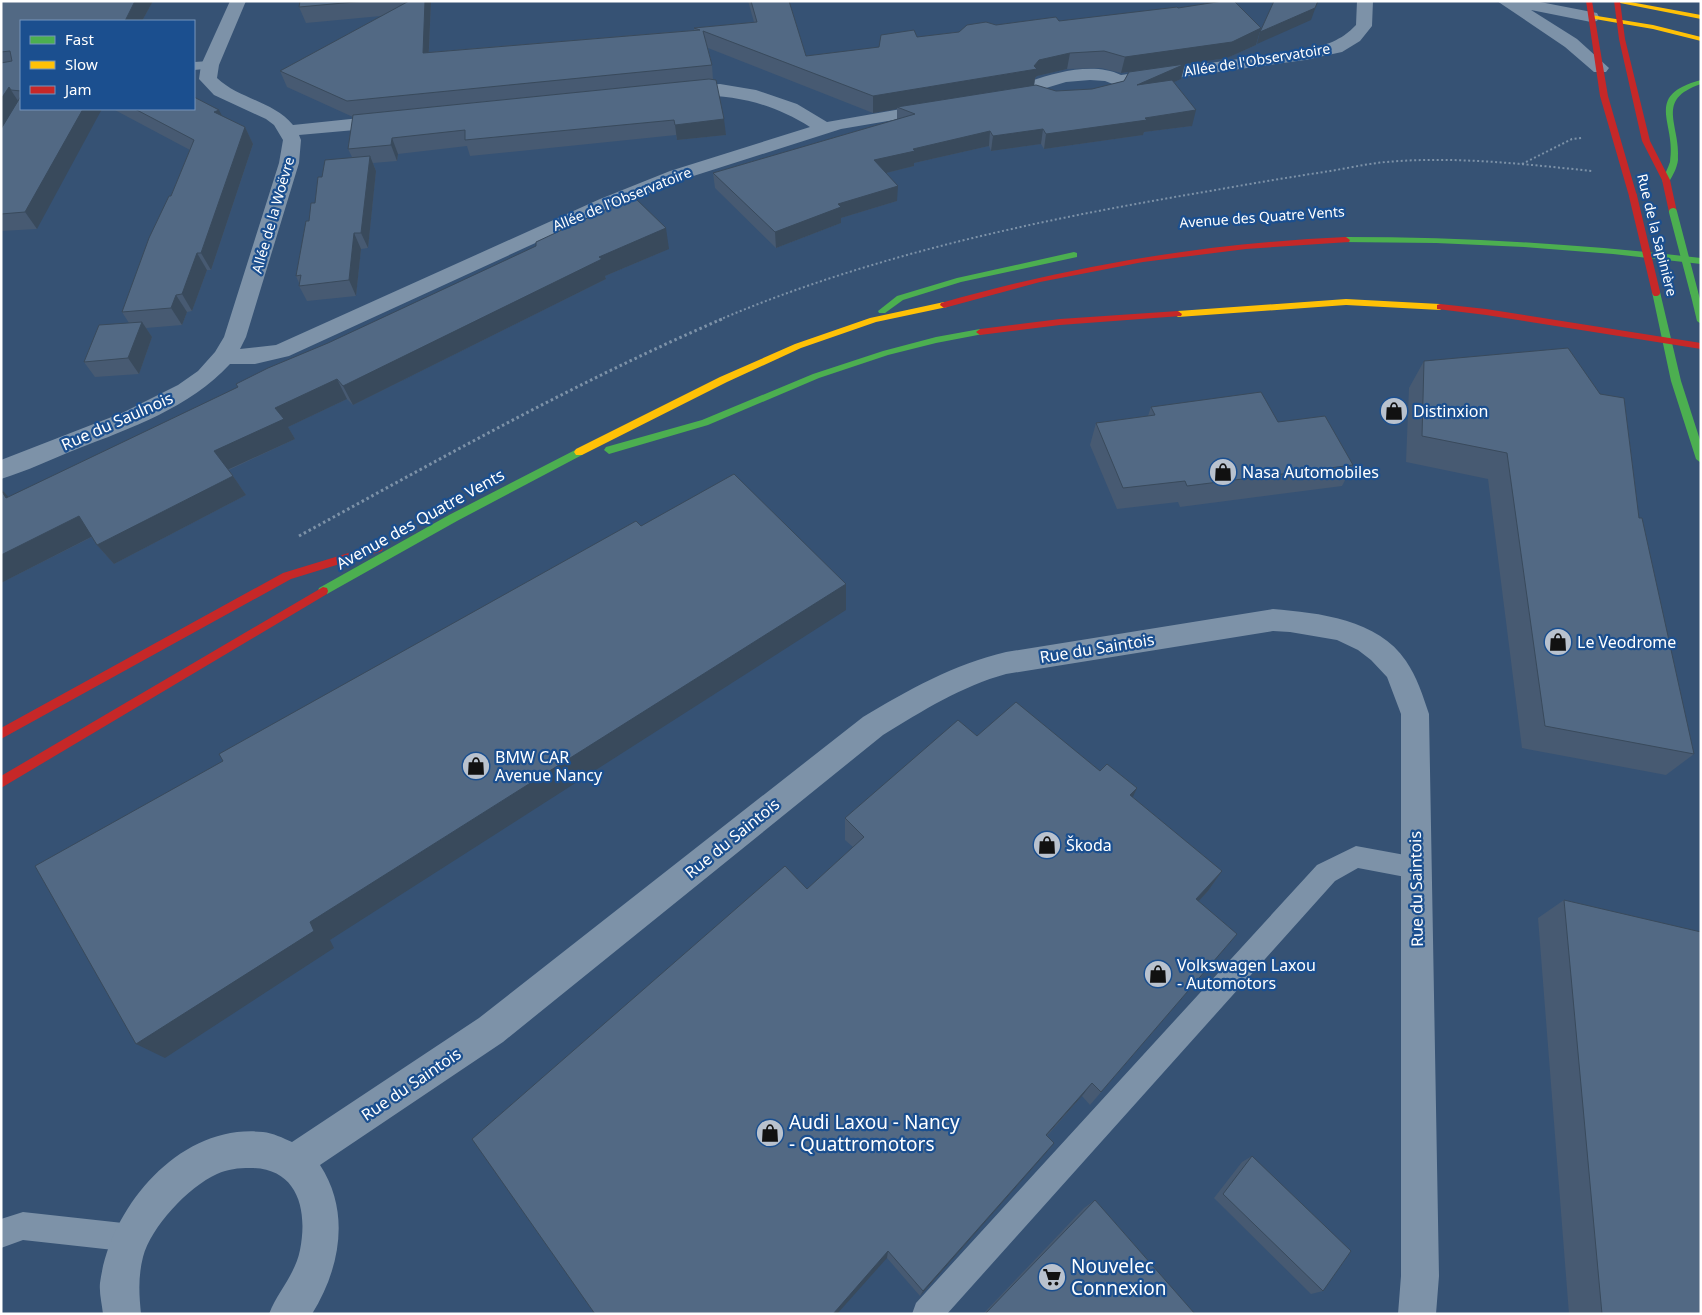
<svg xmlns="http://www.w3.org/2000/svg" width="1702" height="1315" viewBox="0 0 1702 1315" font-family="'Noto Sans',sans-serif">
  <style>
    .lines { fill: none; stroke-linecap: round; stroke-linejoin: round }
    .path-far1 { stroke: #7d92a8; stroke-width: 2; stroke-dasharray: 2 2.5; stroke-linecap: butt }
    .path { stroke: #7d92a8; stroke-width: 3; stroke-dasharray: 2.5 3; stroke-linecap: butt }
    .lane { fill: #7d92a8; fill-rule: evenodd }
    .street { fill: #7d92a8; fill-rule: evenodd }
    .fast { fill: #4caf50; fill-rule: evenodd }
    .slow { fill: #ffc107; fill-rule: evenodd }
    .jam { fill: #c62828; fill-rule: evenodd }
    .fast-bridge { stroke: #4caf50; stroke-width: 8 }
    .jam-bridge { stroke: #c62828; stroke-width: 8 }
    .wall { fill: #475a72; fill-rule: evenodd }
    .shaded-wall { fill: #394a5c }
    .building { fill: #526984; stroke: #394a5c }
    .labels { text-anchor: middle; stroke-width: 4.5; stroke-linejoin: round; paint-order: stroke }
    .far-street-label { font-size: 14px; fill: #fff; stroke: #1b4f8f }
    .poi-label { font-size: 16px; fill: #fff; stroke: #1b4f8f; text-anchor: start }
    .street-label { font-size: 16px; fill: #fff; stroke: #1b4f8f }
    .near-poi-label { font-size: 19px; fill: #fff; stroke: #1b4f8f; text-anchor: start }
  </style>
  <rect width="100%" height="100%" fill="#365274"/>
  <g class="lines">
    <!-- path-far1 -->
    <g class="path-far1">
      <path d="M1522,164l50,-25 10,-1"/>
      <path d="M719,320c154,-66 320,-100 485,-128 40,-7 80,-14 120,-20 20,-3 41,-8 62,-10 68,-6 138,2 206,9"/>
    </g>
    <!-- path -->
    <path class="path" d="M299,536c139,-76 277,-154 423,-217"/>
    <!-- lane -->
    <g class="lane">
      <path d="M210,61l7,4 -2,3 -21,2v-8z"/>
      <path d="M1356,846l60,11 8,3 4,8 -4,8 -8,3 -58,-11 -23,13 -388,433h-35l4,-11 401,-438z"/>
      <path d="M23,1212l109,12 10,4 4,10 -4,10 -10,4 -109,-12 -22,8v-29z"/>
    </g>
    <!-- street -->
    <g class="street">
      <path d="M230,1h16l-27,64 -2,13c22,21 56,23 76,47l96,-10 6,2 3,4 -3,4 -6,2 -90,8 2,5 -2,23 -53,174 -6,12 36,-4 324,-146 70,-28 140,-44c-41,-26 -82,-34 -130,-31l-6,-1 -3,-4 3,-4 46,-3 36,6 41,14 30,18 108,-19 6,1 3,4 -3,4 -6,1 -94,16 -157,50 -70,28 -325,149 -34,8h-25c-41,44 -99,64 -153,85 -25,10 -50,22 -76,30v-19l121,-47 56,-28 20,-14 17,-19 9,-15 55,-174 4,-23 -9,-15 -8,-6 -52,-24 -15,-16 2,-14z"/>
      <path d="M1357,1h16l-1,25 -12,15 -18,11 -37,8 -187,26 -13,-5 -15,-1 -24,2 -20,6 -3,8h-12l-3,-4 3,-11c26,-9 63,-19 90,-6l184,-25c21,-5 36,-9 51,-25z"/>
      <path d="M1497,1h38l62,12 2,4 -2,4 -6,1 -60,-12 46,29 32,29 -3,4h-12l-29,-25z"/>
      <path d="M1273,609c46,4 105,10 133,52 11,16 17,35 23,53l10,562 -3,38h-38l3,-38v-562l-14,-37 -16,-17 -13,-10 -21,-10 -47,-8 -17,-1 -267,43c-44,12 -84,37 -123,61l-380,307 -183,123c31,47 20,104 -8,149h-43c9,-23 26,-39 31,-64 8,-40 -2,-82 -50,-82 -12,0 -22,1 -33,6 -29,13 -66,53 -74,83 -5,20 -4,37 -2,57h-38c-1,-10 -4,-21 -3,-31 10,-76 80,-160 163,-151 10,1 20,6 29,10l187,-124 384,-301c45,-27 91,-53 143,-65z"/>
    </g>
    <!-- fast -->
    <g class="fast">
      <path d="M1701,80v4c-47,16 -20,40 -23,76 -1,8 -5,15 -9,22h-6l-1,-2c3,-6 6,-12 8,-18 7,-40 -28,-66 31,-82z"/>
      <path d="M1346,237c119,0 237,7 355,21v6l-88,-10 -89,-7 -88,-4 -93,-1 -1,-2z"/>
      <path d="M1074,252l3,1v4l-116,25 -58,18 -18,13h-6l-1,-2 19,-15 60,-18z"/>
      <path d="M1656,289l4,3 21,89 20,62v20l-5,-4 -25,-78 -19,-89z"/>
      <path d="M1694,289l4,3 3,10v22l-4,-3 -7,-29z"/>
      <path d="M980,329l3,1v4l-47,9 -48,12 -69,23 -111,47 -99,29 -5,-4 2,-3 96,-27 111,-46 70,-23 53,-14z"/>
      <path d="M579,448l3,1 2,3 -2,3 -125,66 -130,73h-8l-1,-3 1,-3 130,-73z"/>
    </g>
    <!-- slow -->
    <g class="slow">
      <path d="M1610,1h15l76,14v4z"/>
      <path d="M1591,15l62,10 48,12v4l-48,-12 -64,-11v-2z"/>
      <path d="M1346,299l94,5 4,3 -4,3 -94,-5 -168,12 -4,-3 4,-3z"/>
      <path d="M944,302l4,3 -1,2 -71,15 -75,26 -74,34 -145,73h-6l-2,-3 2,-3 144,-72 75,-33 75,-26z"/>
    </g>
    <!-- jam -->
    <g class="jam">
      <path d="M1586,1h6l16,95 29,100 -4,2 -4,-2 -29,-100z"/>
      <path d="M1614,1h6l5,38 25,102 20,39 7,32 -1,2 -7,-2 -7,-32 -20,-39 -23,-102z"/>
      <path d="M1346,237l4,3 -1,2 -103,7 -103,13 -103,20 -96,26 -4,-3 1,-2c133,-38 267,-60 405,-66z"/>
      <path d="M1440,304l46,5 215,34v6l-215,-34 -49,-6v-4z"/>
      <path d="M1178,311l4,3 -1,2 -121,9 -80,10 -4,-3 4,-3 80,-10z"/>
      <path d="M378,544l4,1 1,3 -1,3 -91,28 -290,160v-11l282,-155z"/>
      <path d="M323,587l4,1 1,3 -1,3 -326,194v-12z"/>
    </g>
    <!-- fast-bridge -->
    <path class="fast-bridge" d="M1673,212l21,80"/>
    <!-- jam-bridge -->
    <path class="jam-bridge" d="M1633,196l23,96"/>
  </g>
  <!-- wall -->
  <g class="wall">
    <path d="M1,1h152l-11,20h-121v88l16,120 -36,2z"/>
    <path d="M300,1h131l-2,51 265,-22v-2l60,-6 -6,-21h41l17,55 73,-9 38,-10 42,-5 37,-7 63,-4 119,-13 83,20 -5,17 -29,13 -42,6 -4,15 -7,3 18,44 -48,6 -1,3 -99,14 -3,-5 -50,7 -2,-5 -75,17v3l-28,7 11,28 -56,17v5l-65,25 -61,-60 -2,-15 184,-54v-10l-24,4 -165,-65 4,17 1,15 13,55 -49,5 -1,-5 -206,21 -3,-10 -69,8 -1,7 -24,2 3,8 -8,77 -7,1 -5,47 -49,5 -8,-15v-3l-3,-7 13,-55 6,-18 7,-26 30,-20 -4,-8 5,-32 -66,-30 -7,-16 101,-55 -75,7 -7,-16zM1101,68l20,5 8,-1 -5,9 -32,8 -36,2 -22,-6 1,-7 2,-2 30,-7z"/>
    <path d="M113,109h81l28,7 23,11 8,17 -42,126h-4l-15,41 -5,1 -5,13 -36,3 6,9 -13,37 -44,3 -11,-15 45,-39 -7,-11 49,-116 19,-46z"/>
    <path d="M669,249l-64,27 1,3 -253,126 -6,-6 -59,28 7,12 -66,31 17,25 -132,69 -17,-19 -5,-8 -91,46v-94l7,8z"/>
    <path d="M1424,361l215,157 55,236 -28,21 -144,-27 -34,-269 -82,-17 3,-74z"/>
    <path d="M1151,407l127,15 75,43 -11,21 -162,21 -2,-5 -61,7 -27,-64 6,-22 52,-7z"/>
    <path d="M977,736l156,62 89,73 -14,20 -10,10 39,33 -147,171 -8,-9 -35,40 7,7 -134,153 -33,-38 -80,-369 46,-42 -8,-7v-22z"/>
    <path d="M1564,900l137,414h-132l-31,-396z"/>
    <path d="M1252,1156l71,135 -12,3 -97,-96 28,-36z"/>
    <path d="M1095,1200l100,114h-212l101,-106z"/>
  </g>
  <!-- shaded-wall -->
  <g class="shaded-wall">
    <path d="M135,1h18l-11,20h-17z"/>
    <path d="M425,1h6l-3,68 -5,-16z"/>
    <path d="M1318,1l-7,19 -54,24 3,-12z"/>
    <path d="M1261,28l-5,17 -29,13 -42,6 -4,15 -48,21 4,-15 47,-21 -63,9 4,-16z"/>
    <path d="M1070,53l-3,16 -30,7 -2,2 -1,8 -137,21v2l-24,4v-17l161,-30 5,-6z"/>
    <path d="M9,87l11,17 -19,29v-34z"/>
    <path d="M83,109h19l-65,120 -12,-17z"/>
    <path d="M219,110l9,17 -14,-15z"/>
    <path d="M1196,110l-4,16 -48,6 -1,3 -99,14 2,-15 99,-16z"/>
    <path d="M724,119l2,16 -49,5 -2,-15z"/>
    <path d="M245,127l8,17 -42,126 -10,-17z"/>
    <path d="M1043,129l-2,15 -50,7 2,-15z"/>
    <path d="M990,131l-1,15 -75,17v3l-40,10v-16l39,-11z"/>
    <path d="M392,138l6,16 -1,7 -6,-16z"/>
    <path d="M370,156l6,15 -8,77 -7,-15z"/>
    <path d="M898,186l-1,15 -56,17v5l-65,25 -1,-16 63,-28z"/>
    <path d="M666,228l3,21 -64,27 1,3 -253,126 -10,-19 256,-129z"/>
    <path d="M354,233l7,16 -5,47 -7,-16z"/>
    <path d="M197,253l10,17 -15,41 -10,-17z"/>
    <path d="M176,295l11,17 -5,13 -11,-17z"/>
    <path d="M142,322l10,15 -13,37 -11,-16z"/>
    <path d="M337,379l10,20 -59,28 7,12 -68,31 -13,-19 61,-43z"/>
    <path d="M233,476l13,19 -132,69 -17,-19z"/>
    <path d="M1,489l18,19 -13,-10z"/>
    <path d="M79,516l16,19 -94,48v-28z"/>
    <path d="M846,584v26l-516,330 4,8 -169,110 -29,-14 174,-122z"/>
    <path d="M1137,788l-10,22 3,-15z"/>
    <path d="M1222,871l-14,20 -26,28 14,-20z"/>
    <path d="M1092,1083l-10,13 -45,50 9,-11z"/>
    <path d="M1054,1143l-9,11 -125,142 3,-5z"/>
    <path d="M888,1251l-1,7 -50,56h-4z"/>
  </g>
  <!-- building -->
  <g class="building">
    <path d="M1,1h134l-10,20h-104v70l-10,-1 -2,-3 -8,12v-36l11,-2 -2,-10 -9,1z"/>
    <path d="M300,1h66l-67,6z"/>
    <path d="M409,1h16l-2,52 277,-23 -6,-2 63,-6 -6,-21h38l17,55 73,-9 2,-12 33,-5 3,7 42,-5 8,-7 19,-3 10,3 60,-8 3,4 118,-14 1,1 45,-7h11l27,27 -29,14 -107,15 -21,-6 -34,2 -31,7 -5,6 3,3 -164,27 -170,-65 9,34 -365,36 -67,-30z"/>
    <path d="M1274,1h44l-3,7 -55,24z"/>
    <path d="M1185,64l-48,21 35,-5 24,30 -51,8 2,2 -101,14 -3,-5 -50,7 -3,-5 -77,18 2,2 -41,9 24,26 -60,18 3,3 -66,25 -62,-59 202,-59 -18,-7 139,-22 20,6 36,-2 32,-8 5,-9z"/>
    <path d="M709,79l7,1 8,39 -49,6 -1,-5 -209,20v-10l-73,8 -1,7 -43,4 5,-34z"/>
    <path d="M21,96v13h62l-58,103 -24,2v-85z"/>
    <path d="M194,97l25,13 -5,2 31,15 -44,126h-4l-15,41 -6,1 -5,13 -49,4 27,-74 20,-42h2l23,-56 -59,-31h59z"/>
    <path d="M370,156l-9,77h-7l-5,47 -50,6 2,-11 -5,1 10,-55h3l2,-18h4l3,-26h4l3,-17z"/>
    <path d="M634,197l32,31 -67,29 3,2 -259,127 -6,-7 -62,29 9,11 -70,32 19,25 -136,69 -18,-29 -78,39v-65l5,8 232,-111 -2,-3 32,-16 60,-25 208,-97v-4l88,-41z"/>
    <path d="M142,322l-14,36 -44,4 15,-37z"/>
    <path d="M1568,348l32,46 24,4 15,120h3l52,236 -149,-28 -38,-273 -85,-17 2,-75z"/>
    <path d="M1261,392l17,30 47,-6 28,49 -166,21 -2,-5 -62,7 -27,-65 59,-8 -4,-8z"/>
    <path d="M734,474l112,110 -536,338 4,9 -178,113 -101,-178 188,-105 -4,-7 417,-233 5,5z"/>
    <path d="M1016,702l84,69 7,-7 30,24 -7,7 92,76 -26,28 41,35 -136,158 -9,-9 -46,52 8,8 -131,148 -35,-40 -55,63h-238l-123,-175 313,-273 22,23 57,-52 -19,-19 113,-98 19,16z"/>
    <path d="M1564,900l137,32v382h-99z"/>
    <path d="M1252,1156l99,95 -28,40 -100,-97z"/>
    <path d="M1095,1200l100,114h-210z"/>
  </g>
  <!-- icons -->
  <defs>
    <symbol id="shop-disc" viewBox="-11 -11 22 22"><circle r="9.5" fill="#b9c2ce" stroke="#1b4f8f"/><path d="M-5-2.5h2.3a2.7 3.5 0 0 1 5.4 0H5L5.5 6h-11ZM-1.5-2.5h3a1.5 2.3 0 0 0-3 0Z" fill="#111"/></symbol>
    <symbol id="supermarket-disc" viewBox="-11 -11 22 22"><circle r="9.5" fill="#b9c2ce" stroke="#1b4f8f"/><path d="M-6-5.5h2.5l.6 2H6L4.5 2H-2.5L-4.4-4H-6ZM-1.5 3.2a1.3 1.3 0 1 0 .1 0ZM3 3.2a1.3 1.3 0 1 0 .1 0Z" fill="#111"/></symbol>
  </defs>
  <g fill-rule="evenodd">
    <use href="#shop-disc" x="1378" y="395" width="32" height="32"/>
    <use href="#shop-disc" x="1207" y="456" width="32" height="32"/>
    <use href="#shop-disc" x="1542" y="626" width="32" height="32"/>
    <use href="#shop-disc" x="460" y="750" width="32" height="32"/>
    <use href="#shop-disc" x="1031" y="829" width="32" height="32"/>
    <use href="#shop-disc" x="1142" y="958" width="32" height="32"/>
    <use href="#shop-disc" x="754" y="1117" width="32" height="32"/>
    <use href="#supermarket-disc" x="1036" y="1261" width="32" height="32"/>
  </g>
  <g class="labels">
    <!-- far-street labels -->
    <g class="far-street-label">
      <text transform="translate(1257 60) rotate(-9)" y="5">Allée de l'Observatoire</text>
      <text transform="translate(622 199) rotate(-22)" y="5">Allée de l'Observatoire</text>
      <text transform="translate(273 215) rotate(-74)" y="5">Allée de la Woëvre</text>
      <text transform="translate(1262 217) rotate(-4)" y="5">Avenue des Quatre Vents</text>
      <text transform="translate(1657 235) rotate(76)" y="5">Rue de la Sapinière</text>
    </g>
    <!-- poi labels -->
    <g class="poi-label">
      <text x="1413" y="417">Distinxion</text>
      <text x="1242" y="478">Nasa Automobiles</text>
      <text x="1577" y="648">Le Veodrome</text>
      <text x="495" y="763">BMW CAR<tspan x="495" dy="18">Avenue Nancy</tspan></text>
      <text x="1066" y="851">Škoda</text>
      <text x="1177" y="971">Volkswagen Laxou<tspan x="1177" dy="18">- Automotors</tspan></text>
    </g>
    <!-- street labels -->
    <g class="street-label">
      <text transform="translate(117 421) rotate(-24)" y="6">Rue du Saulnois</text>
      <text transform="translate(420 519) rotate(-29)" y="6">Avenue des Quatre Vents</text>
      <text transform="translate(1097 648) rotate(-9)" y="6">Rue du Saintois</text>
      <text transform="translate(732 838) rotate(-39)" y="6">Rue du Saintois</text>
      <text transform="translate(1416 889) rotate(-91)" y="6">Rue du Saintois</text>
      <text transform="translate(411 1084) rotate(-34)" y="6">Rue du Saintois</text>
    </g>
    <!-- near-poi labels -->
    <g class="near-poi-label">
      <text x="789" y="1129">Audi Laxou - Nancy<tspan x="789" dy="22">- Quattromotors</tspan></text>
      <text x="1071" y="1273">Nouvelec<tspan x="1071" dy="22">Connexion</tspan></text>
    </g>
  </g>
  <!-- border -->
  <rect width="1702" height="1315" fill="none" stroke="#ffffff" stroke-width="5"/>
  <!-- legend -->
  <rect x="20" y="20" width="175" height="90" fill="#1b4f8f" stroke="#7695bc"/>
  <rect x="30" y="36" width="25" height="8" fill="#4caf50" stroke="#7695bc"/>
  <text x="65" y="45" font-size="15" fill="#ffffff">Fast</text>
  <rect x="30" y="61" width="25" height="8" fill="#ffc107" stroke="#7695bc"/>
  <text x="65" y="70" font-size="15" fill="#ffffff">Slow</text>
  <rect x="30" y="86" width="25" height="8" fill="#c62828" stroke="#7695bc"/>
  <text x="65" y="95" font-size="15" fill="#ffffff">Jam</text>
</svg>
